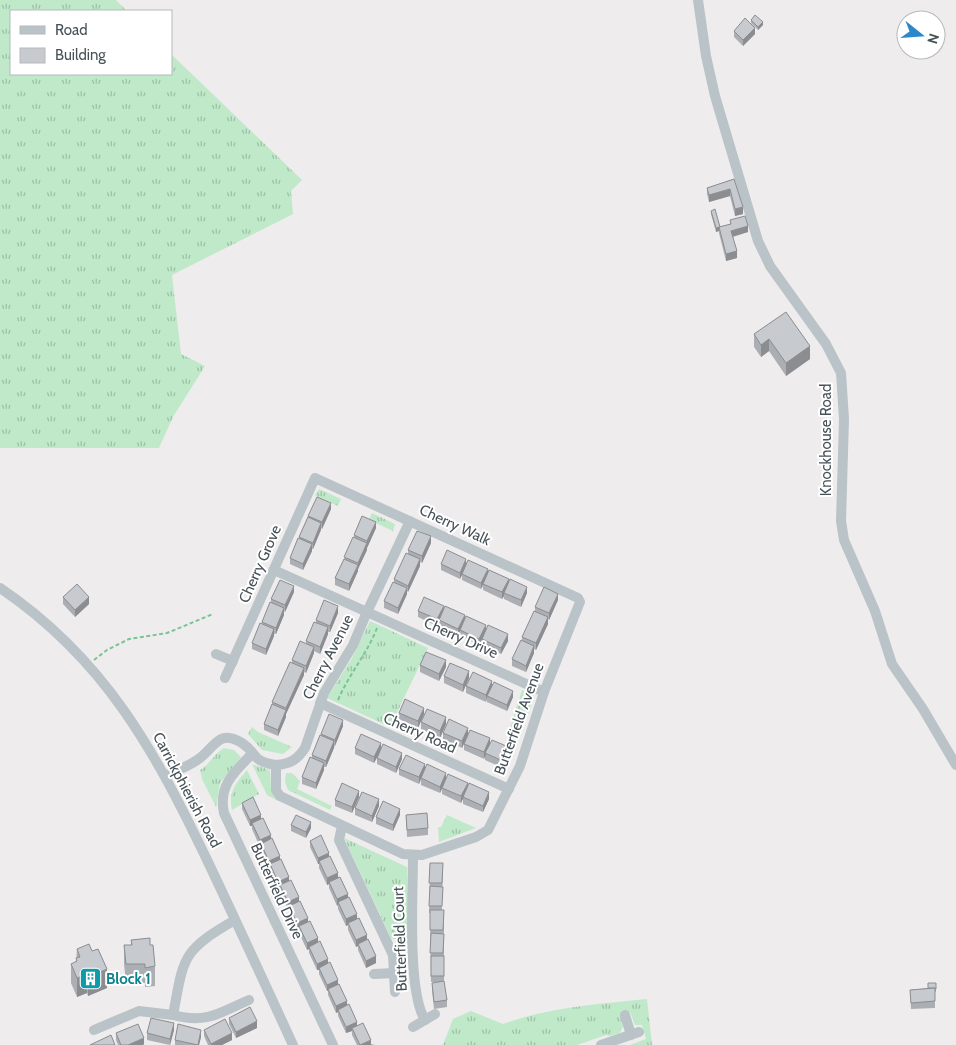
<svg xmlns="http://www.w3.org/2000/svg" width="956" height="1045" viewBox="0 0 956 1045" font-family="Cabin,sans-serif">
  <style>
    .grass { fill: url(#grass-tufts) }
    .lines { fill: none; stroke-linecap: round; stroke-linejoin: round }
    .path { stroke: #7bc395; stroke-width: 2; stroke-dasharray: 4 2.5; stroke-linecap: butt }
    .minor { stroke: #b9c3c8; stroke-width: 10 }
    .wall { fill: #abaeb2 }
    .shaded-wall { fill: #8b8d91 }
    .building { fill: #c7cacf; stroke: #8b8d91 }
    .labels { text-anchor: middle; stroke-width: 4; stroke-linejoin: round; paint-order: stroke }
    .street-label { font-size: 15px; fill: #475258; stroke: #fff }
    .culture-label { font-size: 15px; font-weight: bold; fill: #0d838f; stroke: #fff; text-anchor: start }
  </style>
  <defs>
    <pattern id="grass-tufts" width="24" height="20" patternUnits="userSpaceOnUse" patternTransform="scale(1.25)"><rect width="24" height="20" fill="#bfe9c9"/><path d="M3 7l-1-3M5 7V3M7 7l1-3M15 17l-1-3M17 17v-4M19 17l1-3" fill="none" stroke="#9dbfa6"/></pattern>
  </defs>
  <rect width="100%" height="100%" fill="#efeced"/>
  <!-- grass -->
  <g class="grass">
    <path d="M0,0h116l11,11h-116v63h160v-20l131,126 -11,11 2,23 -121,61 9,79 24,12 -32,51 -14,31h-159z"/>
    <path d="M319,489l22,10 -3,7 -23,-10z"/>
    <path d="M372,513l23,11 -2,7 -24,-11z"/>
    <path d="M370,621l58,27 -38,79 -63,-29 25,-40z"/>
    <path d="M522,690l12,6 -6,18 -6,-2 -7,23 -6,-3z"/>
    <path d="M252,727l6,5 34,15 -9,7 -21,-4 -14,-16z"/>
    <path d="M224,748l10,2 7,7 -21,26 -4,24 -14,-28 -2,-9c10,-6 15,-17 24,-22z"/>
    <path d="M252,764l18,6 1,19 7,12 -11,-6z"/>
    <path d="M247,770l12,24 -27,16c-4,-18 4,-27 15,-40z"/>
    <path d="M286,773h6l8,8 -3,8 35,17 -2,4 -42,-20 -3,-8z"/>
    <path d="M447,815l29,13 -37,14 -1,-15h3z"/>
    <path d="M344,838l63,29 1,76 -17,-5z"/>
    <path d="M647,999l5,46h-22l16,-6 -4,-14h-7l-5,-13 -9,2 2,12 -3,7 -10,3 -4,-1 -29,10h-134l10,-26 18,-8 32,13c46,-17 96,-20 144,-25z"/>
  </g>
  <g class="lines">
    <!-- path -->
    <g class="path">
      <path d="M94,660l13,-10 22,-11 38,-6 46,-19"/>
      <path d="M338,700c11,-26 29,-46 39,-72"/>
    </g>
    <!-- minor -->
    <g class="minor">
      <path d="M698,0l8,56 9,40 43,145 12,25 56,78 15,29 3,46 -3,102 3,19 31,71 17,53 31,45 33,56"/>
      <path d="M274,570l270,122"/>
      <path d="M0,588c105,71 155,163 208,274 29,61 57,122 85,183"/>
      <path d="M216,654l17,7"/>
      <path d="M320,703l189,86"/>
      <path d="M252,754c-18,18 -34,32 -28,59l109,232"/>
      <path d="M276,765c14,-1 21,-5 29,-17l19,-55 29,-48 14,-33 43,-91"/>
      <path d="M166,776c11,-6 24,-10 34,-18 14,-10 19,-30 42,-15 16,10 8,18 34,22v25l4,6 123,58 19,1 54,-18 12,-7 32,-64 24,-74 36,-90 -2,-4 -263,-120 -90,200"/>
      <path d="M342,826l-3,14 54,115 2,37"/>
      <path d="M413,856c0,37 -6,135 12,164"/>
      <path d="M374,974l21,-1"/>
      <path d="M173,1015c34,9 46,-2 76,-15"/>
      <path d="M625,1015l6,20"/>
      <path d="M413,1027l22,-13"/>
      <path d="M94,1030l45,-19 34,4c11,-58 8,-64 62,-95"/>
      <path d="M601,1045l38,-13"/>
    </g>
  </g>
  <!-- wall -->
  <g class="wall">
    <path d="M751,20l12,5 -5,5 -7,-7z"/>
    <path d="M734,31l21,3 -12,12 -9,-9z"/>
    <path d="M734,179l9,35 -8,2 -5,-20 -21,6 -2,-8v-6z"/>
    <path d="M711,211l9,16 10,-3v-4l18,12 -15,5 4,21 -11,3 -7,-28v-2l-3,1 -5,-18z"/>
    <path d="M786,312l24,47 -24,17 -17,-25 -8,6 -7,-10v-13z"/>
    <path d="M331,509l-9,20 -1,-1 -8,21h-1v2l-9,19 -13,-6v-6l9,-19v-2l9,-21z"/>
    <path d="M376,528l-9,20v2l-9,19v2l-9,20 -14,-6v-7l19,-40v-3z"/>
    <path d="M431,543l-9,20 -2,-1v4l-12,26 -1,-1v3l-9,20 -14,-6v-7l10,-19v-3l14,-25v-4z"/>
    <path d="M441,564h25l43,17 18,12 -6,14 -17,-8v-3l-2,3 -19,-9v-4l-2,3 -19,-9v-5l-2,4 -19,-9z"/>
    <path d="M294,592l-9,20 -1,-1v4l-8,19h-2v2l-8,19 -14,-6v-6l19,-40v-4z"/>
    <path d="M63,597l26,7 -14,13 -12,-13z"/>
    <path d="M558,600l-9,20 -1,-1v5l-12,26 -2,-1v4l-8,19 -14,-6v-7l10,-18v-4l13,-25v-5z"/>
    <path d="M444,610l64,31 -7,13 -19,-9v-5l-3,5 -19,-9v-4l-2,4 -19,-9v-5l-2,4 -19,-9v-6z"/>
    <path d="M338,613l-8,19h-2v2l-8,20 -6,-3v2l-8,20 -2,-1v3l-18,39v3l-8,19 -14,-6v-6l8,-20v-2l20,-39v-3l14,-17v-2l10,-19v-2z"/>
    <path d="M420,665l26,2 -7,14 -19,-9z"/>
    <path d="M444,676l25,2 -6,14 -19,-9z"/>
    <path d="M492,685l21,12 -6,14 -20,-9v-4l-1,4 -20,-9v-7z"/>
    <path d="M399,713l25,1 -6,14 -19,-9z"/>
    <path d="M421,722l25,2 -6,14 -19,-9z"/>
    <path d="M343,726l-17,41h-2v3l-8,19 -14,-5v-7l10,-19v-3l9,-21z"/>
    <path d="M443,733l25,1 43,21 -6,14 -20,-9v-5l-1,4 -20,-9v-6l-2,4 -19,-9z"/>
    <path d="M355,748l26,1 21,10 -6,14 -19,-9v-6l-3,5 -19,-9z"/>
    <path d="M425,768l21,9 43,22 -6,13 -20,-8v-6l-2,5 -19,-9v-5l-2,4 -19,-8v-5l-2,4 -20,-9v-6z"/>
    <path d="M359,797l-7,16 -17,-7v-6z"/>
    <path d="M242,803l19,15 38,84 58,124 14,18 4,1h-18l-5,-10v-4l-6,2 -8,-17v-4l-2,1 -8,-18v-4h-1l-8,-17v-4h-2l-8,-17v-4l-2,1 -8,-17v-4l-2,1 -8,-18v-4l-1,1 -8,-17v-4h-2l-8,-17v-4h-1l-8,-17v-4l-1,1 -8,-18v-3h-2l-8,-17z"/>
    <path d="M379,806l-7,16 -17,-7v-7z"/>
    <path d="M400,815l-7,16 -17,-7v-7z"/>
    <path d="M406,815l22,13v7l-21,2z"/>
    <path d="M291,825l20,3 -5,10 -15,-7z"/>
    <path d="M310,841l19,16 38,82 9,24 -10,5 -8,-18v-4l-2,1 -8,-17v-5l-2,1 -8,-17v-4l-1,1 -8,-18v-4l-2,1 -8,-17v-4h-1l-8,-17z"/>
    <path d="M430,863h13l-1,47h2v72l3,18v7l-13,2 -2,-19v-7l6,-1h-7l-1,-69h-1z"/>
    <path d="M131,940l19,5 5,21v20l-10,1v-4h-19l-2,-19v-19h7z"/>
    <path d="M77,949l30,39 -19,8 -1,-3 -10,4 -6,-14v-19l5,-2z"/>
    <path d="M936,983v9h-1v16l-24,1 -1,-19 18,-2z"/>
    <path d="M229,1018l28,10 -21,10 -7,-14z"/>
    <path d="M174,1030l-4,15 -23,-5v-7z"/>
    <path d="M204,1030l28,10 -10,5h-14l-4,-9z"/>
    <path d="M116,1033l28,11 -1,1h-25l-2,-5z"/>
    <path d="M201,1037l-2,8h-24v-5z"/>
  </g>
  <!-- shaded-wall -->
  <g class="shaded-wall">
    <path d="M763,22v3l-5,5v-3z"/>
    <path d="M755,28v6l-12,12v-6z"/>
    <path d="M730,189v7l-21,6v-7z"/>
    <path d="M743,207v7l-8,2v-7z"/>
    <path d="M748,226v6l-17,5v-6z"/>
    <path d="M719,227v4l-3,1v-4z"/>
    <path d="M737,251v7l-11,3v-7z"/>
    <path d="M769,339v12l-8,6v-12z"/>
    <path d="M810,346v13l-24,17v-13z"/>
    <path d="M331,503v6l-9,20v-7z"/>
    <path d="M376,522v6l-9,20v-7z"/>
    <path d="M321,523v7l-8,19v-6z"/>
    <path d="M431,536v7l-9,20v-7z"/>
    <path d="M367,543v7l-9,19v-6z"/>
    <path d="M312,544v7l-9,19v-6z"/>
    <path d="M420,559v7l-12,26v-6z"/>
    <path d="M466,559v7l-6,13v-6z"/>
    <path d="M358,565v6l-9,20v-7z"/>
    <path d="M488,569v7l-5,8 -2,5v-6z"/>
    <path d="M509,579v6l-5,8v3l-2,3v-7z"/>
    <path d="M294,586v6l-9,20v-7z"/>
    <path d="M527,587v6l-6,14v-7z"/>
    <path d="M407,588v6l-9,20v-6z"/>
    <path d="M558,594v6l-9,20v-7z"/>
    <path d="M89,597v7l-14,13v-7z"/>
    <path d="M338,606v7l-8,19v-6z"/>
    <path d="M444,606v6l-5,8v2l-2,4v-7z"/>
    <path d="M284,608v7l-8,19v-6z"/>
    <path d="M465,615v7l-5,8v2l-2,4v-7z"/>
    <path d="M548,617v7l-12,26v-7z"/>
    <path d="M486,625v6l-7,14v-6z"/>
    <path d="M328,627v7l-8,20v-7z"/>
    <path d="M274,629v7l-8,19v-6z"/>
    <path d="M508,634v7l-7,13v-6z"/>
    <path d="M534,646v7l-8,19v-6z"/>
    <path d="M314,647v6l-8,20v-7z"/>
    <path d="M446,660v7l-7,14v-7z"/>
    <path d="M304,668v7l-18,39v-6z"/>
    <path d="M469,671v7l-6,14v-7z"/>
    <path d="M492,681v7l-5,8 -1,6v-7z"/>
    <path d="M513,691v6l-6,14v-6z"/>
    <path d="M424,708v6l-6,14v-7z"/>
    <path d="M286,710v7l-8,19v-6z"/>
    <path d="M446,717v7l-6,14v-7z"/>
    <path d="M343,720v6l-8,20v-6z"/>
    <path d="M468,728v6l-6,14v-7z"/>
    <path d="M490,738v7l-6,14v-7z"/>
    <path d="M334,741v7l-8,19v-6z"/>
    <path d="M381,743v6l-7,14v-6z"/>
    <path d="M511,748v7l-6,14v-7z"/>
    <path d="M402,753v6l-6,14v-6z"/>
    <path d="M324,763v7l-8,19v-6z"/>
    <path d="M425,764v6l-4,8 -2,6v-7z"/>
    <path d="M446,773v6l-4,9 -2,5v-6z"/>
    <path d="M468,783v6l-7,14v-7z"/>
    <path d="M359,791v6l-7,16v-6z"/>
    <path d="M489,792v7l-6,13v-6z"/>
    <path d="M379,799v7l-7,16v-6z"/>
    <path d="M400,809v6l-7,16v-6z"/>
    <path d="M261,815v6l-9,2v3h-2v-6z"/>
    <path d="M311,822v6l-5,10v-6z"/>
    <path d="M271,835v7l-10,2v2l-1,1v-7z"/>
    <path d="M329,853v6l-10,2v3h-1v-6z"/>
    <path d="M280,856v6l-10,2v3h-1v-6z"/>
    <path d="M338,873v7l-9,2v2l-2,1v-7z"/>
    <path d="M289,877v6l-9,2v3h-2v-6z"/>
    <path d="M348,894v6l-10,2v3l-1,1v-7z"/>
    <path d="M299,897v7l-10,2v2l-1,1v-7z"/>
    <path d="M357,914v7l-9,2v2l-2,1v-7z"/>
    <path d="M308,918v6l-9,2v3l-2,1v-7z"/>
    <path d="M367,935v7l-9,2v2l-2,1v-7z"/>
    <path d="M318,938v7l-9,2v2l-2,1v-7z"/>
    <path d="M376,956v7l-10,5v-7z"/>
    <path d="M328,959v6l-9,3v2h-2v-6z"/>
    <path d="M107,969v19l-19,8v-19z"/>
    <path d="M87,974v19l-10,4v-19z"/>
    <path d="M338,980v6l-10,3v2h-1v-6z"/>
    <path d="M347,1001v6l-9,3v2l-2,1v-7z"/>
    <path d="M257,1021v7l-21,10v-6z"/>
    <path d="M357,1022v6h-5v3l-6,2v-6z"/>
    <path d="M174,1023v7l-4,15v-6z"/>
    <path d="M201,1030v7l-2,8h-1z"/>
    <path d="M232,1033v7l-10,5h-11v-1z"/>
    <path d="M144,1038v6l-1,1h-15z"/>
    <path d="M371,1040v5h-10z"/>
  </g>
  <!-- building -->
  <g class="building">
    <path d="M755,15l8,7 -5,5 -7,-7z"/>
    <path d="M745,18l10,10 -12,12 -9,-9z"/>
    <path d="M734,179l9,28 -8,2 -5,-20 -21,6 -2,-7z"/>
    <path d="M715,209l5,18 -4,1 -5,-17z"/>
    <path d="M745,216l3,10 -17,5 6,20 -11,3 -7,-27 12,-3 -1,-4z"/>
    <path d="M786,312l24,34 -24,17 -17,-24 -8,6 -7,-11z"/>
    <path d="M317,497l14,6 -9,19 -14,-6z"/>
    <path d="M362,516l14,6 -9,19 -13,-6z"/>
    <path d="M308,517l13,6 -8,20 -14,-6z"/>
    <path d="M417,531l14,5 -9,20 -14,-6z"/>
    <path d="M353,537l14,6 -9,20 -14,-6z"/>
    <path d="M298,538l14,6 -9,20 -13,-6z"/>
    <path d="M447,550l19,9 -6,14 -19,-9z"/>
    <path d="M406,553l14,6 -12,27 -14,-7z"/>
    <path d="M344,559l14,6 -9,19 -14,-6z"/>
    <path d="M468,560l20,9 -7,14 -19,-9z"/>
    <path d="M489,570l20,9 -7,13 -19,-8z"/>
    <path d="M510,579l17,8 -6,13 -17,-7z"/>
    <path d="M280,580l14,6 -9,19 -14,-6z"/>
    <path d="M393,582l14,6 -9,20 -14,-7z"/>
    <path d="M77,584l12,13 -14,13 -12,-13z"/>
    <path d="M544,587l14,7 -9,19 -14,-6z"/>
    <path d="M424,597l20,9 -7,13 -19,-8z"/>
    <path d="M324,600l14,6 -8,20 -14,-6z"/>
    <path d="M270,602l14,6 -8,20 -14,-6z"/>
    <path d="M445,606l20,9 -7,14 -19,-9z"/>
    <path d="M534,611l14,6 -12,26 -14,-6z"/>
    <path d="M466,616l20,9 -7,14 -19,-9z"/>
    <path d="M314,622l14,5 -8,20 -14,-6z"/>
    <path d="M260,623l14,6 -8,20 -14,-6z"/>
    <path d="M488,625l20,9 -7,14 -19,-9z"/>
    <path d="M521,640l13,6 -8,20 -14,-7z"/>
    <path d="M300,641l14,6 -8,19 -14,-6z"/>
    <path d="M426,652l20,8 -7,14 -19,-9z"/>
    <path d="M290,662l14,6 -18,40 -14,-6z"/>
    <path d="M450,663l19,8 -6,14 -19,-9z"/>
    <path d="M473,672l19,9 -6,14 -20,-9z"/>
    <path d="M494,682l19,9 -6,14 -20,-9z"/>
    <path d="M405,699l19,9 -6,13 -19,-8z"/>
    <path d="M272,704l14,6 -8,20 -14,-6z"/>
    <path d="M427,709l19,8 -6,14 -19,-9z"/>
    <path d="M329,714l14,6 -8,20 -14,-6z"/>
    <path d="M449,719l19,9 -6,13 -19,-8z"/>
    <path d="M470,730l20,8 -6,14 -20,-8z"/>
    <path d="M361,734l20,9 -7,14 -19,-9z"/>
    <path d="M320,735l14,6 -8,20 -14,-6z"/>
    <path d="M492,740l19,8 -6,14 -20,-9z"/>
    <path d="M383,744l19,9 -6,14 -19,-9z"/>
    <path d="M406,755l19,9 -6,13 -20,-8z"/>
    <path d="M310,757l14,6 -8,20 -14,-6z"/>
    <path d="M427,764l19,9 -6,14 -19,-9z"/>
    <path d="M448,774l20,9 -7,13 -19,-8z"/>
    <path d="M342,783l17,8 -7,16 -17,-7z"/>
    <path d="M469,783l20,9 -6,14 -20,-9z"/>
    <path d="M362,792l17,7 -7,17 -17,-8z"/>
    <path d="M253,797l8,18 -11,5 -8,-17z"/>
    <path d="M383,801l17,8 -7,16 -17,-8z"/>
    <path d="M427,813l1,15 -21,2 -1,-15z"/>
    <path d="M296,815l15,7 -5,10 -15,-7z"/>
    <path d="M263,818l8,17 -11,5 -8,-17z"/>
    <path d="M321,835l8,18 -11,5 -8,-17z"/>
    <path d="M272,838l8,18 -11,5 -8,-17z"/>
    <path d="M330,856l8,17 -11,5 -8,-17z"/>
    <path d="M281,859l8,18 -11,5 -8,-18z"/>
    <path d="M430,863h13l-1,20h-13z"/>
    <path d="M340,877l8,17 -11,5 -8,-17z"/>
    <path d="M291,880l8,17 -11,5 -8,-17z"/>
    <path d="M430,886l13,1 -1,19h-13z"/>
    <path d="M349,897l8,17 -11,5 -8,-17z"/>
    <path d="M300,901l8,17 -11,5 -8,-17z"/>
    <path d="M430,910h14l-1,20h-13z"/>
    <path d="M359,918l8,17 -11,5 -8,-17z"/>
    <path d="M310,921l8,17 -11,5 -8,-17z"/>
    <path d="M431,933l13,1 -1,19h-13z"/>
    <path d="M150,938v7h3l2,21 -10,2v-4h-19l-2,-19h8l-1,-5z"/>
    <path d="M368,939l8,17 -10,5 -8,-17z"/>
    <path d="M320,941l8,18 -11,5 -8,-17z"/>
    <path d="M89,944l3,7 6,-2 9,20 -19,8 -1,-3 -10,4 -6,-14 6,-3 -1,-3 4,-1 -3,-8z"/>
    <rect x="431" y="956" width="13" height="20"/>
    <path d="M330,962l8,18 -11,5 -8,-17z"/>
    <path d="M444,981l3,19 -13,2 -2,-19z"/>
    <path d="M928,983h8v6h-1v-1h-7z"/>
    <path d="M339,984l8,17 -11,5 -8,-17z"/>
    <path d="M935,988v13l-24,2 -1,-13z"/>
    <path d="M349,1004l8,18 -11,5 -8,-17z"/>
    <path d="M250,1007l7,14 -21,11 -7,-14z"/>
    <path d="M151,1018l23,5 -4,16 -23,-6z"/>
    <path d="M225,1019l7,14 -21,11 -7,-14z"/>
    <path d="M363,1023l8,17 -11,5 -8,-17z"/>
    <path d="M138,1024l6,14 -16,7h-7l-5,-12z"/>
    <path d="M178,1024l23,6 -3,15 -23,-5z"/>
    <path d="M111,1035l4,10h-25z"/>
  </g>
  <!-- icons -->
  <defs>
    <symbol id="building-square" viewBox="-11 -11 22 22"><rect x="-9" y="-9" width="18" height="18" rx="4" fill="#0f9aa8" stroke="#fff"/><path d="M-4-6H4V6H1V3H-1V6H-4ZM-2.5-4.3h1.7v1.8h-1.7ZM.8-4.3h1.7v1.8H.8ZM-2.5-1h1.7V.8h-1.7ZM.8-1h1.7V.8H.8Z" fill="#fff"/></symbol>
  </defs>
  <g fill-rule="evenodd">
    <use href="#building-square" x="78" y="966" width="25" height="25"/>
  </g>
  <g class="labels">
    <!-- street labels -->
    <g class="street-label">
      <text transform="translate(826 440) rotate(-90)" y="5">Knockhouse Road</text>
      <text transform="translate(455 525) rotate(25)" y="5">Cherry Walk</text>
      <text transform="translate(260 564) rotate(-66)" y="5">Cherry Grove</text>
      <text transform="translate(461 638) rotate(24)" y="5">Cherry Drive</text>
      <text transform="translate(328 657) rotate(-63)" y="5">Cherry Avenue</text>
      <text transform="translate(519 719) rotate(-70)" y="5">Butterfield Avenue</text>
      <text transform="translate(420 733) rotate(24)" y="5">Cherry Road</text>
      <text transform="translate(187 790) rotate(62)" y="5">Carrickphierish Road</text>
      <text transform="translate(277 891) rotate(65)" y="5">Butterfield Drive</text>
      <text transform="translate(400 939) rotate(-92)" y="5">Butterfield Court</text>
    </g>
    <!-- culture labels -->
    <g class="culture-label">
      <text x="106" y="984">Block 1</text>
    </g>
  </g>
  <!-- legend -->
  <rect x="10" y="10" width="162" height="65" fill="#ffffff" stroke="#b5babc"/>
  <rect x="20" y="26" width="25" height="8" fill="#b9c3c8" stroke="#b5babc"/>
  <text x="55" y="35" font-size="15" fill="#475258">Road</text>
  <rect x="20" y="48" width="25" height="15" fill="#c7cacf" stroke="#b5babc"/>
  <text x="55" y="60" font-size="15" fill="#475258">Building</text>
  <!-- north arrow -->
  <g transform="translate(921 35) rotate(107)"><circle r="24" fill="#ffffff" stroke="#b5babc"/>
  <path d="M0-4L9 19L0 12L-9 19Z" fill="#2c88c9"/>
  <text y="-8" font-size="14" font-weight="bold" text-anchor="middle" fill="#475258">N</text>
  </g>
</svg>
